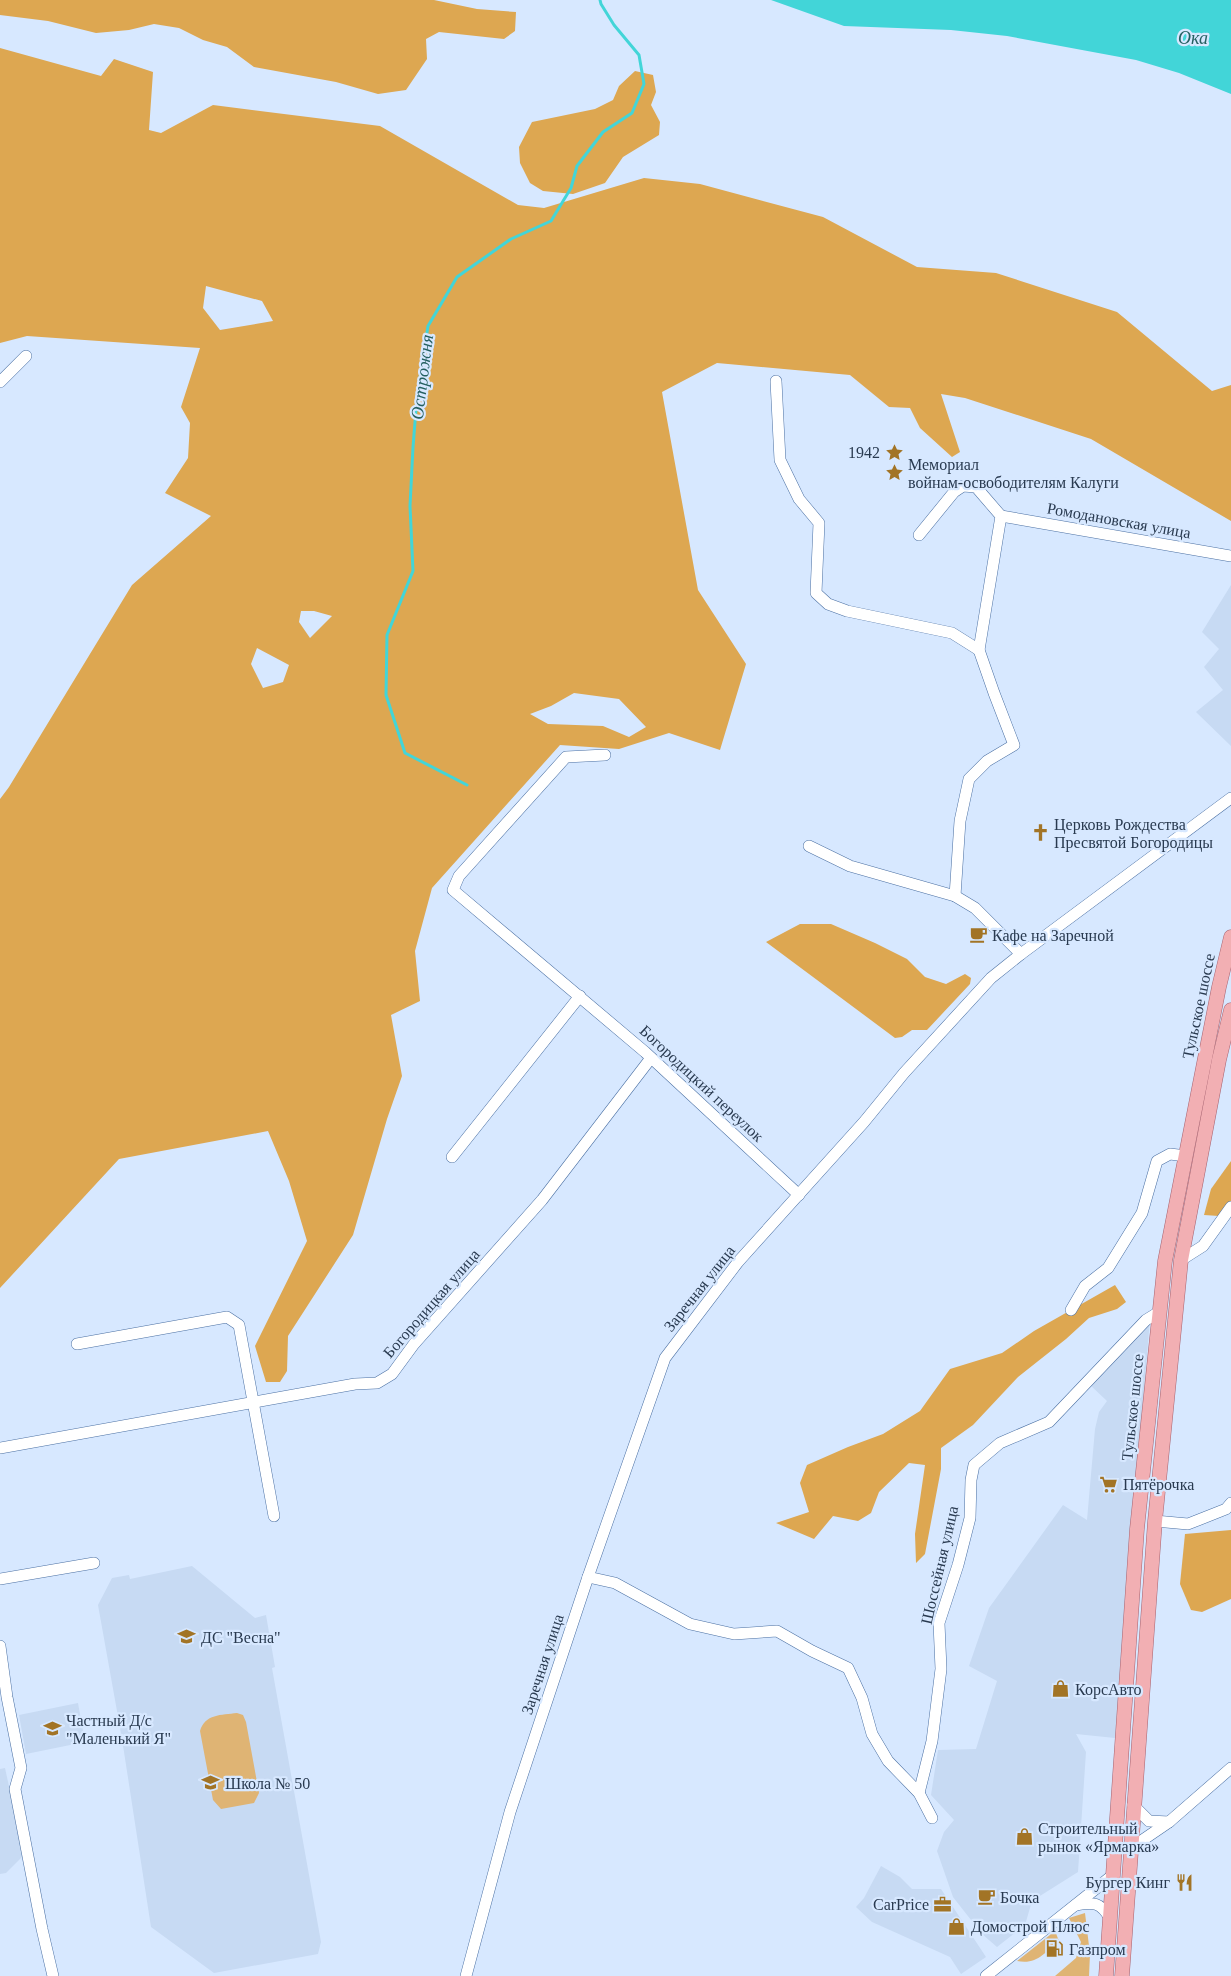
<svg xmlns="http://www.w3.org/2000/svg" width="1231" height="1976" viewBox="0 0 1231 1976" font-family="Georgia,serif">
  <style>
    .built { fill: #c7daf3 }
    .green { fill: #dfb474 }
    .forest { fill: #dda751; fill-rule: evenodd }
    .water { fill: #42d5d8 }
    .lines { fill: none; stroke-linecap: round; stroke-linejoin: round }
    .stream { stroke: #42d5d8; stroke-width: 3 }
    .minor-casing { stroke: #4b70a3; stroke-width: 12 }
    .major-casing { stroke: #a66370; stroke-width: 15 }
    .minor { stroke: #fff; stroke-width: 11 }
    .major { stroke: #f2afb3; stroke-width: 14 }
    .labels { text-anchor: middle; stroke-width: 4.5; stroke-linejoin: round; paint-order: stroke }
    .poi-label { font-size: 16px; fill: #293a50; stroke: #d7e8ff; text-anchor: start }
    .street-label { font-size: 16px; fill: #293a50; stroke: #d7e8ff }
    .water-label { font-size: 18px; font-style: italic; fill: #256061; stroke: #d7e8ff }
  </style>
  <rect width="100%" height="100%" fill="#d7e8ff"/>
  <!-- built -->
  <g class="built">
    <path d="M1231,585v161l-35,-34 27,-22 -19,-23 15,-18 -17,-17z"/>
    <path d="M1150,1319l-35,419 -39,-4 10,18 -8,120 -46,29 -7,24 -28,22 -15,-13 -29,-37 -16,-46 7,-19 10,-12 -23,-25 7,-45 38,-1 21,-68 -28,-15 20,-58 74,-103 24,15 8,-91 4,-17 8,-11 -18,-17z"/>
    <path d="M192,1566l63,52 11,-3 9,52 -3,1 49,274 -3,12 -104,19 -63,-46 -29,-188 -24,-134 14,-27 17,-3 1,4z"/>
    <path d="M78,1703l7,39 -59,12 -7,-39z"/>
    <path d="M5,1768l19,87 -18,18 -6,1v-105z"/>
    <path d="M881,1866l19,11 12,12h29l45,68 -25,17 -11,-17 -78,-35 -16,-15 8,-9z"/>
  </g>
  <!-- green -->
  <g class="green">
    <path d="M237,1713l6,2 3,7 13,71 -5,10 -33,6 -8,-9 -13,-69c5,-17 21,-16 37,-18z"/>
    <path d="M1085,1913l5,41 -1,22h-34l21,-18 5,-16 -12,-24z"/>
    <path d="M1055,1931l4,10c-15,12 -22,24 -42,20z"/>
  </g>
  <!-- forest -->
  <g class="forest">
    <path d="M0,0h434l43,9 39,3 -1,19 -11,8 -65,-7 -13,7 1,20 -21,31 -28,4 -42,-12 -82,-15 -27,-20 -24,-7 -24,-12 -25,-4 -25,6 -33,3 -48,-12 -48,-6z"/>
    <path d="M0,48l101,28 13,-17 39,13 -4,58 12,3 52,-28 167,21 138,79 26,3 100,-30 56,6 123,33 94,50 79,6 121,39 95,79 19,-6v136l-140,-82 -126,-41 -24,-4 19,58 -8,5 -32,-29 -10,-20 -21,-1 -39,-32 -133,-12 -55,29 36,198 48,74 -26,86 -51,-17 -50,16 -59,-4 -128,143 -17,63 5,50 -29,14 11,61 -15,43 -34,116 -65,101 -1,35 -7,11h-14l-11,-36 52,-105 -18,-60 -21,-50 -149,28 -119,129v-489l9,-12 123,-202 79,-69 -46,-23 23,-35 2,-35 -9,-16 19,-59 -173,-12 -27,7zM206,286l56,15 11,20 -53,9 -17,-22zM301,611h13l18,5 -22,22 -11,-16zM257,648l32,17 -6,17 -20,6 -12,-24zM574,693l45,6 27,28 -17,10 -26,-11 -55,-2 -18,-10 21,-8z"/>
    <path d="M635,71l18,4 3,17 -5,13 9,17 -1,13 -36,22 -18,26 -32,11 -30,-3 -13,-8 -10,-20 -1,-16 13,-25 63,-13 18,-9 6,-14z"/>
    <path d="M800,924h31l44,19 32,16 18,18 21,7 19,-10 6,4 -1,6 -43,46h-15l-10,7 -7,1 -129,-96z"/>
    <path d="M1231,1161v40l-12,15 -15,-1 7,-26z"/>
    <path d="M1115,1285l11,17 -9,7 -28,9 -23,21 -48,38 -45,48 -32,23v21l-16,85 -9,9 -1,-29 10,-69 -16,-2 -30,29 -8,21 -13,8 -25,-5 -19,23 -38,-16 33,-11 -9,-29 7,-18 41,-18 35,-13 37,-23 30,-42 52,-16 32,-22z"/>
    <path d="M1231,1530v69l-29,13 -11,-2 -11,-26 5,-50z"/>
  </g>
  <!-- water -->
  <path class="water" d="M771,0h460v94l-52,-21 -43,-13 -129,-24 -56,-6 -107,-4z"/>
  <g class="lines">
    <!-- stream -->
    <path class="stream" d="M467,785l-62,-32 -19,-58 1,-60 26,-64 -3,-65 3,-59 4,-50 11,-71 29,-49 54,-38 40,-18 20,-33 6,-22 26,-34 29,-19 12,-29 -5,-29 -25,-30 -13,-21 -1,-4"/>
    <defs>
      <g id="minor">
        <path d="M776,381l4,79 19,39 20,24 -3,70 12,11 19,7 105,22 27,17 22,-134 -25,-29 -13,-1 -9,6 -35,43"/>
        <path d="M0,382l26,-26"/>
        <path d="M1001,516l230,40"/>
        <path d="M605,755l-39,2 -107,119 -6,14 192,162 154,143"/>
        <path d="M809,846l41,20 105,30 20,12 46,46"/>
        <path d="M955,896l5,-75 9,-42 18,-18 27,-16 -20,-52 -15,-43"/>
        <path d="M452,1157l128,-161"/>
        <path d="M1181,1260l22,-14 28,-39"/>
        <path d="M1071,1310l14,-24 23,-18 34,-55 15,-52 13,-7 16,2"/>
        <path d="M77,1344l150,-27 12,8 35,191"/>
        <path d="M0,1448l355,-64 22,-1 15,-9 22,-30 128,-144 109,-142"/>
        <path d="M1155,1521l33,3 38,-15 5,-6"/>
        <path d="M588,1577l27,6 75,41 44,10 43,-3 35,20 36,17 14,30 10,36 16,27 31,32 13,25"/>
        <path d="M0,1579l94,-16"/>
        <path d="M0,1646l7,51 14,71 -6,21 27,140 11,47"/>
        <path d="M919,1793l13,-52 9,-72 -2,-46 19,-58 12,-47 1,-38 3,-15 26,-22 49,-21 97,-102 13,-8"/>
        <path d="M1133,1805l16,16 20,1"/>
        <path d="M1131,1848l38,-26 62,-54"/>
        <path d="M1076,1905c18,-3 24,-3 34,13"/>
        <path d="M466,1976l44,-164 78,-235 77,-219 73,-96 126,-140 40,-49 87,-95 30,-24 210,-156"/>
        <path d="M986,1976l127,-101"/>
      </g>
      <g id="major">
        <path d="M1106,1976l31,-447 28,-268 54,-274 12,-50"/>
        <path d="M1122,1976l33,-455 26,-261 38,-200 12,-50"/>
      </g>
    </defs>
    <!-- minor casing -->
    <use href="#minor" class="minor-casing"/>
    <!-- major casing -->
    <use href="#major" class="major-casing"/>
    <!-- minor -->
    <use href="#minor" class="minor"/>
    <!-- major -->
    <use href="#major" class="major"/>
  </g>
  <!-- icons -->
  <defs>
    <symbol id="sight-bare" viewBox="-9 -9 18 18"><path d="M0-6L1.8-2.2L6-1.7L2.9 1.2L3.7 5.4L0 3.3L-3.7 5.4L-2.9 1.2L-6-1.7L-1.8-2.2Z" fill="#a27426" stroke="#d7e8ff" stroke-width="2.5" paint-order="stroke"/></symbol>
    <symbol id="church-bare" viewBox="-9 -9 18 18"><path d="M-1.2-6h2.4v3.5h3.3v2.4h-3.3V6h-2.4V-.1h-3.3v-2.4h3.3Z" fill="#a27426" stroke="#d7e8ff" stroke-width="2.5" paint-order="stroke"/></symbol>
    <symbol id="cafe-bare" viewBox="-9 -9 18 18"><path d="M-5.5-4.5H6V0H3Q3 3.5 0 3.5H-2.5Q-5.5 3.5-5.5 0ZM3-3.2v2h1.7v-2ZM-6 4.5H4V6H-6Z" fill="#a27426" stroke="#d7e8ff" stroke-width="2.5" paint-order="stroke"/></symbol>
    <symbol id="supermarket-bare" viewBox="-9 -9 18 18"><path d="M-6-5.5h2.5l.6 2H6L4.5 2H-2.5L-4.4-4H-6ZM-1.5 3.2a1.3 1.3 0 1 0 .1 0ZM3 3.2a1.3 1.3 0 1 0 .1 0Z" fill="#a27426" stroke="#d7e8ff" stroke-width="2.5" paint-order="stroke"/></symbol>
    <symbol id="school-bare" viewBox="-9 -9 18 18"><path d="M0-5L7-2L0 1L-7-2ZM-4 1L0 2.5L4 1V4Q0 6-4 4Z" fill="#a27426" stroke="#d7e8ff" stroke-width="2.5" paint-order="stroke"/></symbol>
    <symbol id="shop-bare" viewBox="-9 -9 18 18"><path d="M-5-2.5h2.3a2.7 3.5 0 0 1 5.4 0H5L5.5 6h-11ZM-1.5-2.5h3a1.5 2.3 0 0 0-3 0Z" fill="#a27426" stroke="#d7e8ff" stroke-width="2.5" paint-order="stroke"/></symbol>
    <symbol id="restaurant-bare" viewBox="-9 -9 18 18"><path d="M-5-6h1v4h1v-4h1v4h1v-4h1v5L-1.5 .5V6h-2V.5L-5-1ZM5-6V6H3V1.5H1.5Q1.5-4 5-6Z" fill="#a27426" stroke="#d7e8ff" stroke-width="2.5" paint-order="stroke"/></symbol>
    <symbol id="office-bare" viewBox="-9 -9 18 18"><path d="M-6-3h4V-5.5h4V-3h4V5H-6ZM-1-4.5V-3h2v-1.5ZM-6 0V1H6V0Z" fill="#a27426" stroke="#d7e8ff" stroke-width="2.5" paint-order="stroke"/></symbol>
    <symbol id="fuel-bare" viewBox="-9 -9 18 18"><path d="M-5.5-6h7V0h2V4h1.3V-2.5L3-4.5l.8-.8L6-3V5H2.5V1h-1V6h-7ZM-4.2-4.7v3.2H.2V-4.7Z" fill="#a27426" stroke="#d7e8ff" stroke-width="2.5" paint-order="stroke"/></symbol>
  </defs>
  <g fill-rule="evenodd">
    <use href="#sight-bare" x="882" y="440" width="25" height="25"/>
    <use href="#sight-bare" x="882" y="460" width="25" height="25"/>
    <use href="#church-bare" x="1028" y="820" width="25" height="25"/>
    <use href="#cafe-bare" x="966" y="922" width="25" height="25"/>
    <use href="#supermarket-bare" x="1096" y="1472" width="25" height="25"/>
    <use href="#school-bare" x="174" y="1624" width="25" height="25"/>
    <use href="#shop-bare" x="1048" y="1676" width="25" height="25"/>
    <use href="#school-bare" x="40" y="1716" width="25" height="25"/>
    <use href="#school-bare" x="198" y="1770" width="25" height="25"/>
    <use href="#shop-bare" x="1012" y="1824" width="25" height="25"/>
    <use href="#restaurant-bare" x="1172" y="1870" width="25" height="25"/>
    <use href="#cafe-bare" x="974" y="1884" width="25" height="25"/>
    <use href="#office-bare" x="930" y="1892" width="25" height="25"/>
    <use href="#shop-bare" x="944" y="1914" width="25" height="25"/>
    <use href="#fuel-bare" x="1042" y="1936" width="25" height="25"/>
  </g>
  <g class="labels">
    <!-- poi labels -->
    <g class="poi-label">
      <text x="880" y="458" text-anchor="end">1942</text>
      <text x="908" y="470">Мемориал<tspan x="908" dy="18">войнам-освободителям Калуги</tspan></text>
      <text x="1054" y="830">Церковь Рождества<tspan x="1054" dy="18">Пресвятой Богородицы</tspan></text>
      <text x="992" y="941">Кафе на Заречной</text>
      <text x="1123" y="1490">Пятёрочка</text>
      <text x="201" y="1643">ДС "Весна"</text>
      <text x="1075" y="1695">КорсАвто</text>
      <text x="66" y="1726">Частный Д/с<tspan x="66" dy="18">"Маленький Я"</tspan></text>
      <text x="225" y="1789">Школа № 50</text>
      <text x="1038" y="1834">Строительный<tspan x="1038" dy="18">рынок «Ярмарка»</tspan></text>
      <text x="1170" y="1888" text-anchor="end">Бургер Кинг</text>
      <text x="1000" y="1903">Бочка</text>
      <text x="929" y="1910" text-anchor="end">CarPrice</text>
      <text x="971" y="1932">Домострой Плюс</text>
      <text x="1069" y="1955">Газпром</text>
    </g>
    <!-- street labels -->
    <g class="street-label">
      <text transform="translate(1119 520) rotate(10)" y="6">Ромодановская улица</text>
      <text transform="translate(1198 1006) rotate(-78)" y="6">Тульское шоссе</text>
      <text transform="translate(702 1083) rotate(43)" y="6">Богородицкий переулок</text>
      <text transform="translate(699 1288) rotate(-52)" y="6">Заречная улица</text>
      <text transform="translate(431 1303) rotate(-49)" y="6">Богородицкая улица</text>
      <text transform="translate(1132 1407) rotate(-84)" y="6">Тульское шоссе</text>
      <text transform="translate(939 1565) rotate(-77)" y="6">Шоссейная улица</text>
      <text transform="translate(542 1664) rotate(-72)" y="6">Заречная улица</text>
    </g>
    <!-- water labels -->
    <g class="water-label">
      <text x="1193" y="44">Ока</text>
      <text transform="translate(422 377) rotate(-83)" y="6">Острожня</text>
    </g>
  </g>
</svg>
